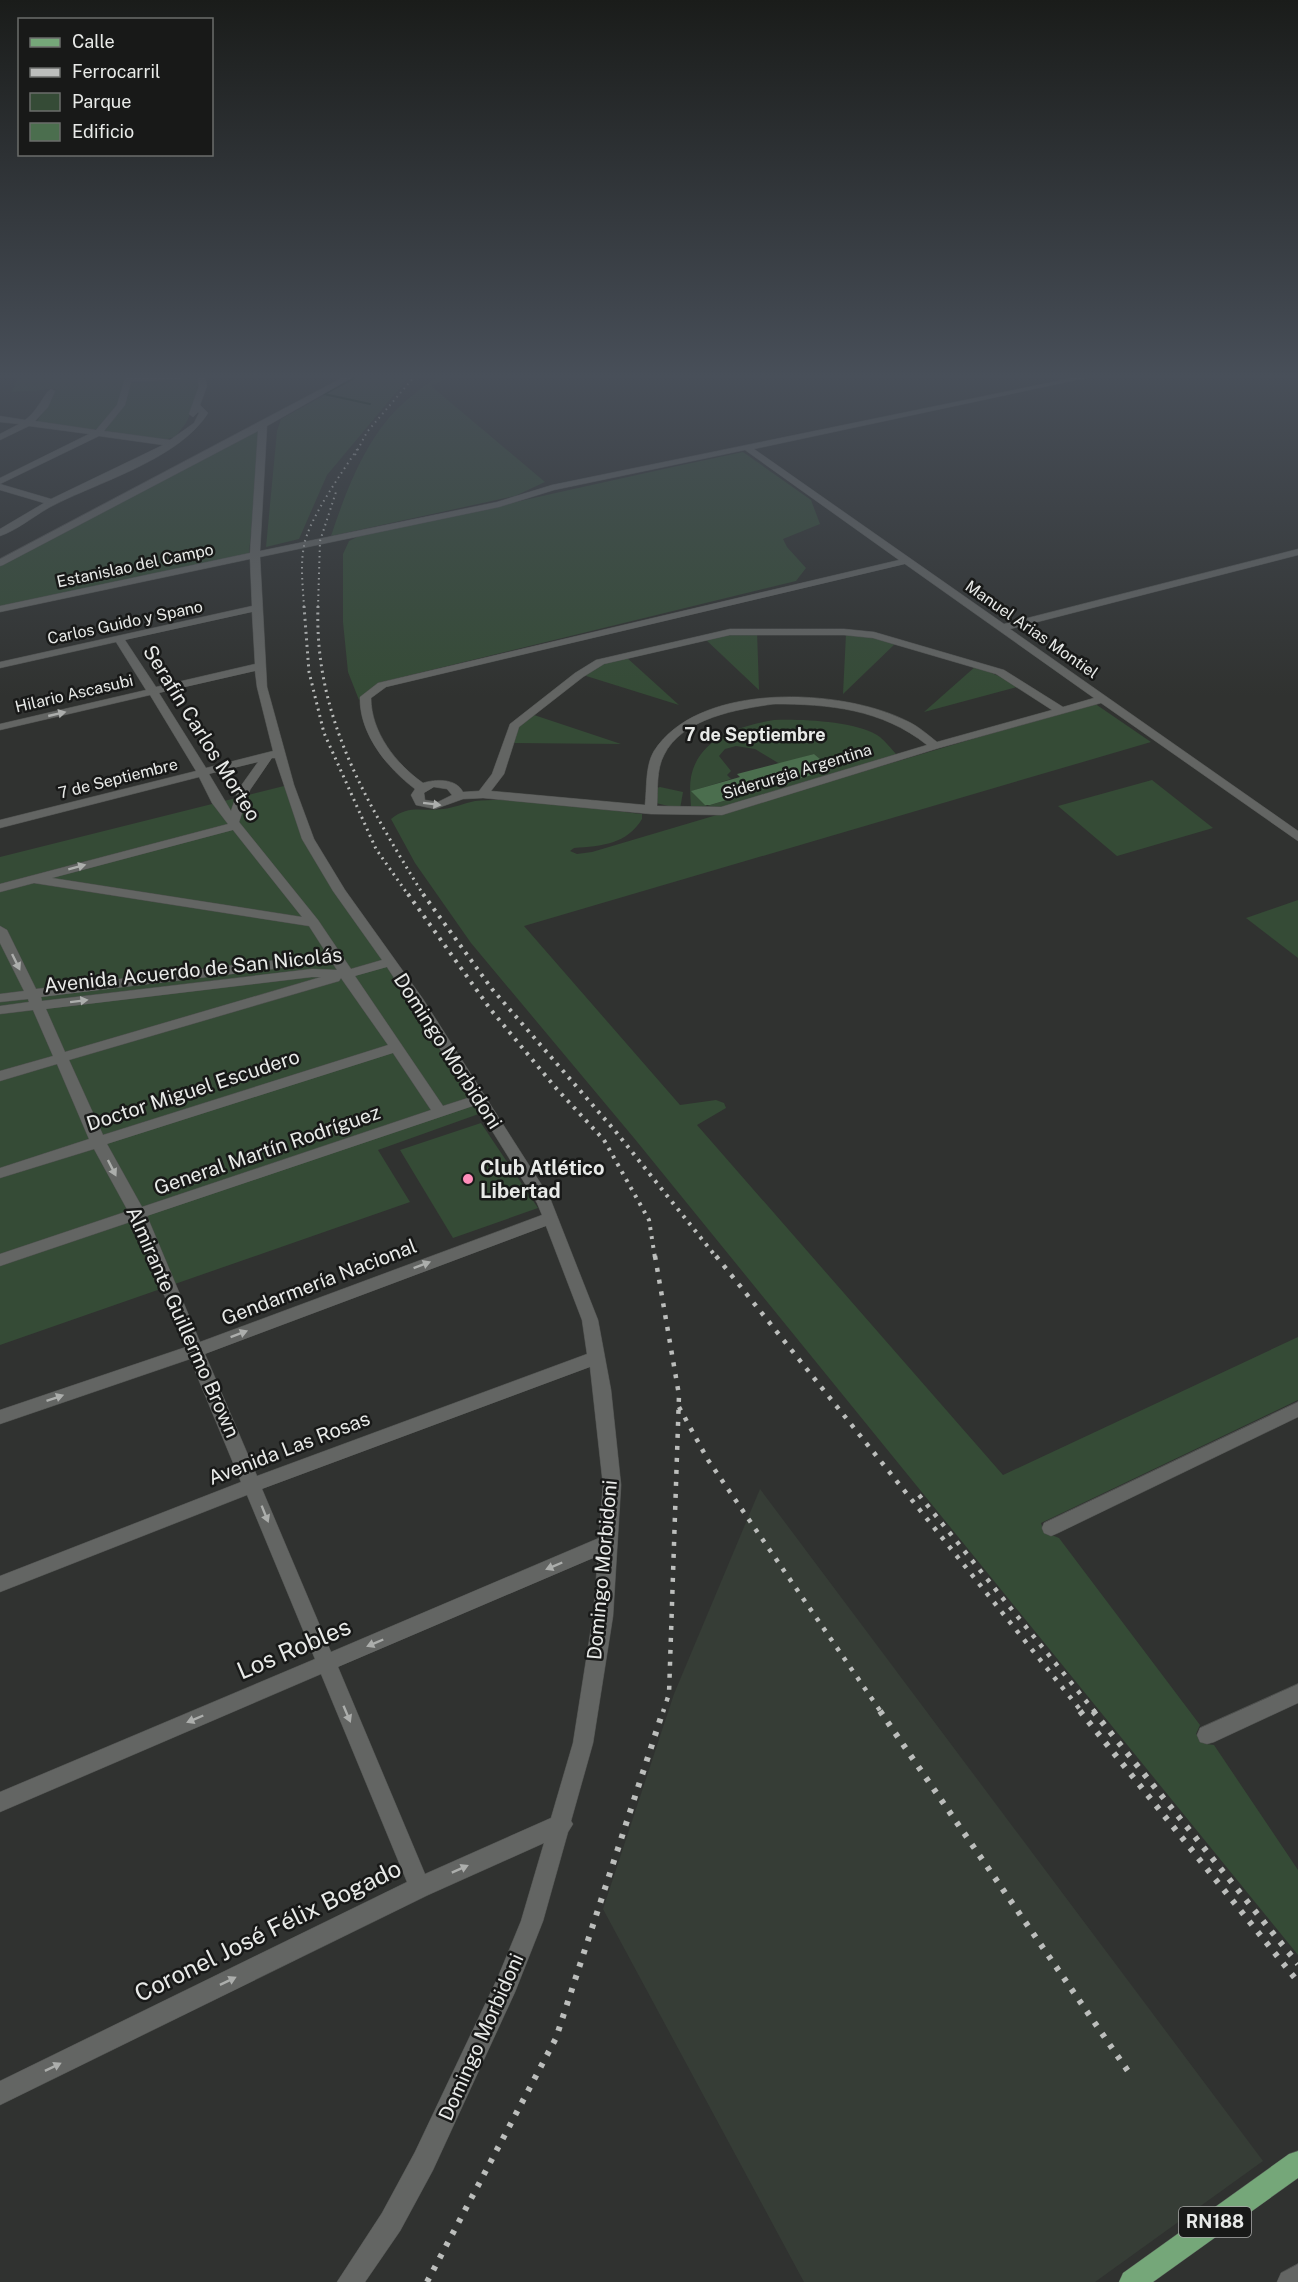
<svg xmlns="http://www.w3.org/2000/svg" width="1298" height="2282" viewBox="0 0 1298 2282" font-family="'Public Sans',sans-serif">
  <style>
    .built { fill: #363d36 }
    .green { fill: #354b36; fill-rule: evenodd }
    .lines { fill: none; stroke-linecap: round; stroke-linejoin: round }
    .stream { stroke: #05260a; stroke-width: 2 }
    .building { fill: #4b6e4e }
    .minor-casing { stroke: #4e504e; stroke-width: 1 }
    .major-casing { stroke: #4e504e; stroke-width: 1 }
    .minor { fill: #636563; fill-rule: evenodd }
    .major { fill: #75a779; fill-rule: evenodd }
    .rail-far4 { stroke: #bcbebc; stroke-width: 2; stroke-dasharray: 1.5 4; stroke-linecap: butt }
    .rail-far3 { stroke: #bcbebc; stroke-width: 3; stroke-dasharray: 2 4.5; stroke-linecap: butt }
    .rail-far2 { stroke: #bcbebc; stroke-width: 4; stroke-dasharray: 3 6; stroke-linecap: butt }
    .rail-far1 { stroke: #bcbebc; stroke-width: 4.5; stroke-dasharray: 4 8; stroke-linecap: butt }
    .rail { stroke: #bcbebc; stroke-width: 6; stroke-dasharray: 4.5 9; stroke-linecap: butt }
    .oneway { fill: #acaeac }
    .poi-dot { fill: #ff8eba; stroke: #181918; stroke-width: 2 }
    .labels { text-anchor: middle; stroke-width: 5; stroke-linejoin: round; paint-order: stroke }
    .far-street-label { font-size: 16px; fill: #e8eae8; stroke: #181918 }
    .far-neighbourhood-label { font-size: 18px; font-weight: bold; fill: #e8eae8; stroke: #181918 }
    .shield { fill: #181918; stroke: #aaabaa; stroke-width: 1.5 }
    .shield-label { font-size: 18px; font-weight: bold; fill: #e8eae8 }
    .street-label { font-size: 20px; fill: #e8eae8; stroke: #181918 }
    .poi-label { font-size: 20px; font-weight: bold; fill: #e8eae8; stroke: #181918; text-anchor: start }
    .near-street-label { font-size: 24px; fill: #e8eae8; stroke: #181918 }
  </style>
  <rect width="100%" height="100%" fill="#303230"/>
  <!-- built -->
  <path class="built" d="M760,1489l503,672 -168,121h-291l-201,-373 71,-215z"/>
  <!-- green -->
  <g class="green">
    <path d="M18,377h117l-6,1 -11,28 -20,23 -7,1 -54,-8 19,-33 -44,3z"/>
    <path d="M193,377l5,2 -1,19 -11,25 -11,14 -12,3 -58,-9 23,-34 2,-14z"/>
    <path d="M358,377h51l-82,98 -28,64 -33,8 11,-116 4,-12z"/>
    <path d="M436,377h13l-18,9 114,96 -30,14 -184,40c15,-45 34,-96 69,-130 11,-10 24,-20 36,-29z"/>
    <path d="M260,429l-11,125 -249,53v-42z"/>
    <path d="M743,452l68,48 9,24 -37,15 4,8 19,21 -10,13 -418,102 -19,17 -11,-28 -5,-50v-68l6,-13 10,-5c129,-27 256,-57 384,-84z"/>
    <path d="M757,631l2,59 -55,-52z"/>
    <path d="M846,634l51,8 -54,52z"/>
    <path d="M626,657l53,48 -96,-30 19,-12z"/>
    <path d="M976,666l45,20 -97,26z"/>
    <path d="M1094,703l57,39 -627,184 156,179 36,-5 8,3 2,5 -29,17 306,350 295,-138v63l-257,123 3,9 15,6 141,187 -4,9 10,10 8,1 84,125v85l-664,-817 -163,-195 -56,-80 -24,-44c18,-15 32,-7 52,-10 11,-1 21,-6 32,-8 47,-5 118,8 167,13v5c-15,25 -40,27 -68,29l-4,3 7,3 15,-2z"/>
    <path d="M531,714l90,30 -109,-1 4,-17z"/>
    <path d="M774,720c27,-1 79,1 103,15 8,5 14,14 20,20l-172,52 -34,3c0,-11 -2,-22 0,-33 8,-40 49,-51 83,-57zM736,746l19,3 25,15 34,-10 17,15 -124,37 -15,-15 39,-12 -4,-4 4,-4 -12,-15 6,-7z"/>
    <path d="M1152,780l61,48 -96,28 -59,-50z"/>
    <path d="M288,785l20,54 179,272 -109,39 32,52 -410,143v-488z"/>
    <path d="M660,787l23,5 -3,17 -24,-6 1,-15z"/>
    <path d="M1298,900v58l-52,-40z"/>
    <path d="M481,1123l57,85 -85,30 -53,-88z"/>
  </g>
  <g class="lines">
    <!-- stream -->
    <path class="stream" d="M356,377l-32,17 46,10"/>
  </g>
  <!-- building -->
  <path class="building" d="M814,754l18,15 -122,36h-5l-14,-14 49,-14 -3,-3z"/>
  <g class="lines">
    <defs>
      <g id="minor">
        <path d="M145,377h38l-4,2 -48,3 -6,23 -21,26 66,9 24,-17 5,-10 -1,-1 -5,5 -4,-3 10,-28 -2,-9h8l2,9 -7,19 8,8c-28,45 -106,68 -152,91 -19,9 -36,25 -56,32v-7l44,-26 -44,-13v-6l51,15 112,-54 -64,-9 -99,48v-6l89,-44 -60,-8 -29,14v-6l19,-10 -19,-2v-6l25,4c13,-9 19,-27 26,-31l4,2 -7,16 -13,14 61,9 21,-25 8,-27z"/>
        <path d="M344,377h9l-86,49 -7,125 237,-49 55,-17 525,-108h13l-336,72 250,175 294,-75v6l-288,74 288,202v10l-197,-138 -162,45 -217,67 -71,-1 -168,-16 -20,1 -28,10 -19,-4 -5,-10 4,-6c-28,-21 -56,-56 -55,-92l18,-14 521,-123 -154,-110 -191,40 -55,17 -239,50 7,130 27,98 20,54 31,51 78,109 127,199 48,122 13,70 10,95 -8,131 -20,127 -22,78 2,3 -5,8 -25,89 -28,71 -82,178 -33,61 -35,51h-28l45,-69 33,-61 83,-175 23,-56 23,-78 -116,52 -428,210v-24l407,-199 -86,-208 -321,138v-20l315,-133 -68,-164 -247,97v-16l241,-94 -51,-123 -190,65v-14l186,-63 -53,-126 -133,45v-12l128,-43 -34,-62 -94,29v-10l89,-29 -32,-75 -57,17v-10l53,-15 -20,-46 -33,4v-8l29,-4 -1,-3 -28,3v-8l24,-3 -24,-48v-17l7,4 29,59 291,-35 -18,-28 -275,-43 -34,9v-8l228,-60 -16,-21 -13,-26 -199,51v-8l196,-49 -46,-76 -150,35v-6l146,-34 -30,-48 -116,26v-6l252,-56 -2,-47 -250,53v-6l250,-53 8,-122 -255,134 -3,1v-7zM905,564l189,134 -31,9 -59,-37 -130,-38 -30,-3h-114l-134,31 -21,13 -65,51 -18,50 -13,17 -16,1c-7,-14 -28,-13 -40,-9 -27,-19 -52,-51 -52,-85l15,-11zM252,612l3,52 -99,23 -31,-47zM730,635h114l29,3 123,36 56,36 -115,32c-10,-8 -19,-16 -30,-21 -65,-33 -208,-40 -253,30 -9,15 -7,37 -9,54l-154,-14 13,-17 15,-47 64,-50 21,-13zM255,671l2,16 16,64 -67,17 -47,-75zM774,704c55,0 108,5 153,41l-206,62 -64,-1c1,-16 -1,-36 7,-51 18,-37 74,-46 110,-51zM272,758h3l27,81 31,52 49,69 -31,9 -33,-49 -79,-98 11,-32zM258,762l-20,28 -7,21 -22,-37zM434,787l13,2 5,6 -14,7 -13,-2 -1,-7zM233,830l69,87 -250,-39zM332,962l5,8 -25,-1 -270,32 -1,-4zM387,967l84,130 -28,9 -88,-130zM312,977h9l-256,75 -19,-43zM341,978l47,67 -285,90 -34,-75 270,-79zM393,1053l38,57 -289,97 -35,-63zM476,1105l61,98 5,12 -342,127 -53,-126zM546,1226l36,94 5,34 -330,122 -52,-122zM590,1367l13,118 -4,53 -268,114 -69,-163zM598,1556l-5,60 -20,127 -22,75 -126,56 -87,-207z"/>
        <path d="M1298,1402v15l-240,116 -7,3 -7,-3 -2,-5 2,-5z"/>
        <path d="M1298,1684v19l-84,39 -7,2 -7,-2 -3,-7 3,-7z"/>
        <path d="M1298,2264v18h-21l4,-9z"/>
      </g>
      <path id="major" d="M1298,2151v27l-145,104h-34l4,-9 166,-119z"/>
    </defs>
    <!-- minor casing -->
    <use href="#minor" class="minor-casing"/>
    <!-- major casing -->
    <use href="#major" class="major-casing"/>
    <!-- minor -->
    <use href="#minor" class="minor"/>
    <!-- major -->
    <use href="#major" class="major"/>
    <!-- rail-far4 -->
    <g class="rail-far4">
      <path d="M355,455l12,-23 47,-55"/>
      <path d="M304,607c-1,-20 -4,-41 0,-61 4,-26 39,-75 54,-98"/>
      <path d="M318,607l2,-66 16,-49"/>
    </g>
    <!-- rail-far3 -->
    <g class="rail-far3">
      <path d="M304,606l5,66 15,61 52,116 33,47"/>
      <path d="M318,606c-4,112 50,198 106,290"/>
    </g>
    <!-- rail-far2 -->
    <g class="rail-far2">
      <path d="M408,894l83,116 64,77 49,53 45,80 6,38"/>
      <path d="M423,894l69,95 124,143 101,126"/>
    </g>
    <!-- rail-far1 -->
    <g class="rail-far1">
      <path d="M655,1256l24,139 -10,299 -6,18"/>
      <path d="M716,1256l366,456"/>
      <path d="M679,1407l29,53 173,252"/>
      <path d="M919,1495l176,217"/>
    </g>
    <!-- rail -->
    <g class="rail">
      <path d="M880,1711l252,366"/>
      <path d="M1080,1711l218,271"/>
      <path d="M1093,1711l205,253"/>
      <path d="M427,2282l129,-244 107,-327"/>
    </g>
  </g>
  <!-- one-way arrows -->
  <defs><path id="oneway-solid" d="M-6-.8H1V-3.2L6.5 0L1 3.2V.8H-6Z" transform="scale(1.5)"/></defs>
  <g class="oneway">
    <use href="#oneway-solid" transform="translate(57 714) rotate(-13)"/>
    <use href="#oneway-solid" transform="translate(432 804) rotate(7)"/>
    <use href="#oneway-solid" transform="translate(77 867) rotate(-15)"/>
    <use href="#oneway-solid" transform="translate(16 962) rotate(64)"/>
    <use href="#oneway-solid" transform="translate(79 1001) rotate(-7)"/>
    <use href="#oneway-solid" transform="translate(112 1168) rotate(63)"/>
    <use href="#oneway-solid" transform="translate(422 1265) rotate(-21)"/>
    <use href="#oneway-solid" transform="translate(239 1334) rotate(-21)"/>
    <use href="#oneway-solid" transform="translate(55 1398) rotate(-19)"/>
    <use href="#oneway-solid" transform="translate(265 1514) rotate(68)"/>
    <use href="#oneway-solid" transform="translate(554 1566) rotate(157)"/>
    <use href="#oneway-solid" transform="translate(375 1643) rotate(157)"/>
    <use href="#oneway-solid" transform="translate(347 1714) rotate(67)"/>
    <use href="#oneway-solid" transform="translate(195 1719) rotate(157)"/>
    <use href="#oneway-solid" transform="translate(460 1869) rotate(-24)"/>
    <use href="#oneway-solid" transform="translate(228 1981) rotate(-26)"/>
    <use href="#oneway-solid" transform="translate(53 2067) rotate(-26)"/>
  </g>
  <!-- sky -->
  <linearGradient id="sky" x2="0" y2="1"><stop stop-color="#1a1c1a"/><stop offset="0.54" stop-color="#484f59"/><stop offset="1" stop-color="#484f59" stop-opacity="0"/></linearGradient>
  <rect width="1298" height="696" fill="url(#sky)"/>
  <!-- markers -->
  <circle class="poi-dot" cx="468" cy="1179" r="6"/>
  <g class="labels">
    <!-- far-street labels -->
    <g class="far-street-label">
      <text transform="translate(135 565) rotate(-12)" y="6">Estanislao del Campo</text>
      <text transform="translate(125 622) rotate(-12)" y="6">Carlos Guido y Spano</text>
      <text transform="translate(1032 629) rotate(35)" y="6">Manuel Arias Montiel</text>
      <text transform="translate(74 693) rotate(-13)" y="6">Hilario Ascasubi</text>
      <text transform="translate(797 771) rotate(-17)" y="6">Siderurgia Argentina</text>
      <text transform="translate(118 778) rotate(-14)" y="6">7 de Septiembre</text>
    </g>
    <!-- far-neighbourhood labels -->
    <g class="far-neighbourhood-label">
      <text x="755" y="741">7 de Septiembre</text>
    </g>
    <!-- shield labels -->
    <rect class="shield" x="1179" y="2207" width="72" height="30" rx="4.5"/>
    <g class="shield-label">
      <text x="1215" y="2228">RN188</text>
    </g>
    <!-- street labels -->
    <g class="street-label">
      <text transform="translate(202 733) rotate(58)" y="7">Serafín Carlos Morteo</text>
      <text transform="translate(193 970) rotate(-6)" y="7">Avenida Acuerdo de San Nicolás</text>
      <text transform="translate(448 1051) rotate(57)" y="7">Domingo Morbidoni</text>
      <text transform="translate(193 1090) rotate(-18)" y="7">Doctor Miguel Escudero</text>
      <text transform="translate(267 1150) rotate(-19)" y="7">General Martín Rodríguez</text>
      <text transform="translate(319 1282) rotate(-21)" y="7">Gendarmería Nacional</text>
      <text transform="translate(183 1322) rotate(66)" y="7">Almirante Guillermo Brown</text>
      <text transform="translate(289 1448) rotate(-21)" y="7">Avenida Las Rosas</text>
      <text transform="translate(602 1570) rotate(-85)" y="7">Domingo Morbidoni</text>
      <text transform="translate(481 2037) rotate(-66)" y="7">Domingo Morbidoni</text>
    </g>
    <!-- poi labels -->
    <g class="poi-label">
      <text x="480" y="1175">Club Atlético<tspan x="480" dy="23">Libertad</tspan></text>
    </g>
    <!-- near-street labels -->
    <g class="near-street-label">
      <text transform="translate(294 1649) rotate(-23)" y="8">Los Robles</text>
      <text transform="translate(268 1931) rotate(-26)" y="8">Coronel José Félix Bogado</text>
    </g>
  </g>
  <!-- legend -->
  <rect x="18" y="18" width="195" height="138" fill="#181918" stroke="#6b6d6b" stroke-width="1.5"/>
  <rect x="30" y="38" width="30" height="9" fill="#75a779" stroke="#6b6d6b" stroke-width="1.5"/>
  <text x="72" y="48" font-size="18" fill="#e8eae8">Calle</text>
  <rect x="30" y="68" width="30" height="9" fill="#bcbebc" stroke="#6b6d6b" stroke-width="1.5"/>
  <text x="72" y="78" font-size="18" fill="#e8eae8">Ferrocarril</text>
  <rect x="30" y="93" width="30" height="18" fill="#354b36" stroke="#6b6d6b" stroke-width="1.5"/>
  <text x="72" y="108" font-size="18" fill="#e8eae8">Parque</text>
  <rect x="30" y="123" width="30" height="18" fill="#4b6e4e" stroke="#6b6d6b" stroke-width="1.5"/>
  <text x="72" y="138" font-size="18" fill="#e8eae8">Edificio</text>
</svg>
